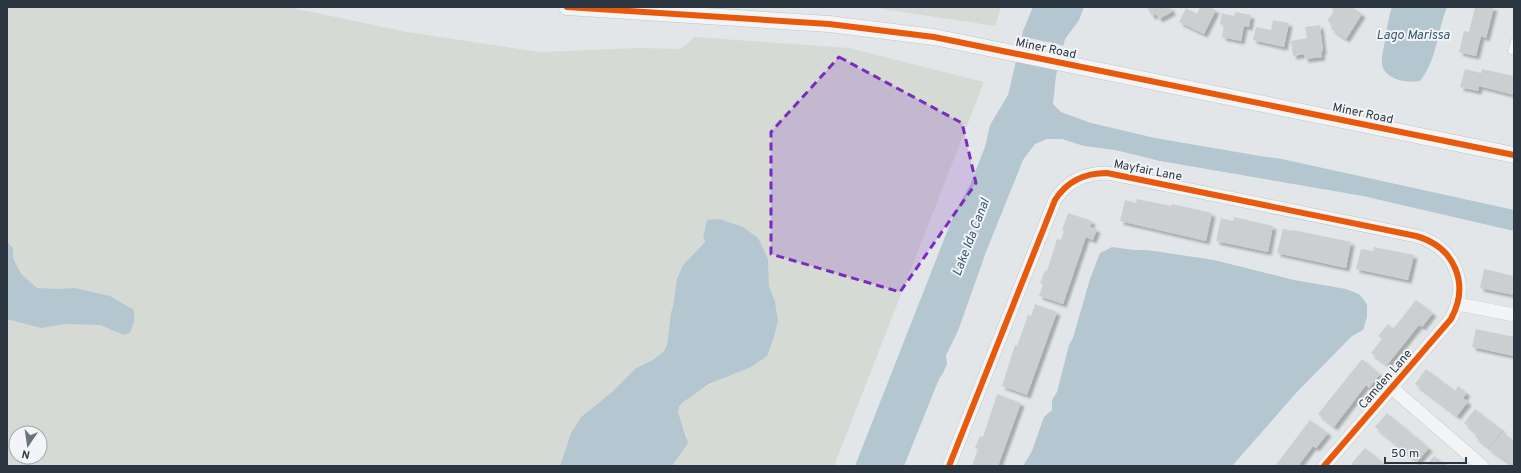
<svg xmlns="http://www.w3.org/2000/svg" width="1521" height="473" font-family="Overpass,sans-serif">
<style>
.green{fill:#d5dbd4;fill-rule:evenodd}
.water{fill:#b4c6d0}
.pier{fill:#e3e6e8}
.building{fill:#ccced0;filter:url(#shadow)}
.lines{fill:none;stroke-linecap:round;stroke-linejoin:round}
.service-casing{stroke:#c1c4c6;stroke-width:7}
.minor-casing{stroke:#c1c4c6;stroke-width:14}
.tertiary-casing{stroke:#c1c4c6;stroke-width:17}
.service{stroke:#f2f4f5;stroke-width:6}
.minor{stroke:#f2f4f5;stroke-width:13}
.tertiary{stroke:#f2f4f5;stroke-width:16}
.cycleway-casing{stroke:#f2f4f7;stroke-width:8}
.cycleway{stroke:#e8590c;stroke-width:6}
.marked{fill:#7b2cbf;fill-opacity:0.2;stroke:#7b2cbf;stroke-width:3;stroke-dasharray:8 5;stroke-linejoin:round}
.labels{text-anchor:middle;stroke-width:4;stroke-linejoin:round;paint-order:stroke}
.street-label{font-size:12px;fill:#2b3640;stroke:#f2f4f7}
.water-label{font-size:13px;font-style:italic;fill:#395a71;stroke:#f2f4f7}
</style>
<defs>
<filter id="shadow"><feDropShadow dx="3.5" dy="3.5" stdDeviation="1" flood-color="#0004"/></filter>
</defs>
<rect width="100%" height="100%" fill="#e3e6e8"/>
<g class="green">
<path d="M 7,7 L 288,7 L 407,32 L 540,52 L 639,48 L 680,49 L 695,37 L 849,48 L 984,82 L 834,466 L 672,466 L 685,448 L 687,437 L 678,412 L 679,407 L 689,397 L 720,379 L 739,372 L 774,337 L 778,321 L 775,301 L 769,286 L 768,259 L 705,240 L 705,242 L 683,265 L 673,307 L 671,312 L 667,345 L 664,351 L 653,360 L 636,368 L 612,392 L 581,417 L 571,433 L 560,466 L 7,466 ZM 16,433 L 40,433 L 40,457 L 16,457 Z"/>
<polygon points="869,7 1001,7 995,26"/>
</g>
<g class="water">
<polygon points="1033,7 1084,7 1079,20 1065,39 1056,76 1053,104 1061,112 1091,123 1155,138 1260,156 1282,159 1514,210 1514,231 1363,196 1160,161 1115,150 1084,146 1062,139 1047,139 1035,144 1023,160 986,252 958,331 946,355 947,364 943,373 939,379 904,466 855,466 954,214 970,185 985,147 990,125 1008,95 1023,31"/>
<path d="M 1392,7 L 1447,7 C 1437,32 1437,60 1420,81 C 1409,83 1389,81 1383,68 C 1380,60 1384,49 1385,40 C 1387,29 1388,18 1392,7 Z"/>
<polygon points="719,219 743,227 758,238 768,259 769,286 775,301 778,321 774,337 767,356 751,367 709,384 682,403 679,407 678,412 688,443 685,448 672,466 560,466 571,433 581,417 612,392 636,368 653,360 664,351 667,345 671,312 673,307 677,279 683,265 705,242 705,240 703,238 707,220"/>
<polygon points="7,242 13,248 13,258 21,274 37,288 60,289 75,288 110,296 134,310 134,322 130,333 124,335 100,325 65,324 41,328 7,319"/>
<polygon points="1112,247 1134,250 1147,250 1214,260 1294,280 1346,289 1359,294 1367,304 1367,317 1363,330 1352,336 1296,393 1232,466 1067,466 1062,465 1023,466 1032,451 1044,417 1052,410 1052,400 1057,392 1069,345 1073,338 1090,279 1100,253"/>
</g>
<polygon class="pier" points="1020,36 1066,46 1060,71 1015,61"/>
<g class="building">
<polygon points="1147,7 1170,7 1172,12 1159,19 1156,14 1152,16"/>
<polygon points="1200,7 1209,7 1216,10 1204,34 1179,22 1186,8 1197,14"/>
<polygon points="1334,7 1352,7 1362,14 1346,39 1331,29 1333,25 1327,21 1334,11 1332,10"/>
<polygon points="1475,7 1494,7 1486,38 1481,36 1476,56 1459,52 1464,31 1469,32"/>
<polygon points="1235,12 1251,15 1249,27 1244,26 1241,41 1222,37 1224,26 1220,24 1222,13 1234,16"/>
<polygon points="1273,20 1289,23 1284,47 1253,40 1256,27 1271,30"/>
<polygon points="1320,25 1323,51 1321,52 1322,57 1305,59 1304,54 1293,56 1291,41 1307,38 1305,27"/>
<polygon points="1465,69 1481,73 1482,69 1514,76 1514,95 1479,86 1478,91 1460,87"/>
<polygon points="1137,199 1171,206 1172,204 1212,213 1206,241 1120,221 1125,200 1136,203"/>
<polygon points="1068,213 1092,221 1090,227 1097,229 1093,240 1086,237 1063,304 1039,296 1043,284 1040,283 1045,270 1047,271 1057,239 1061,240 1064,231 1062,230"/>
<polygon points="1234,217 1273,226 1268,252 1216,241 1221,218 1233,221"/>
<polygon points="1283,229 1293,231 1293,230 1351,242 1346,268 1277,253"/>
<polygon points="1374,247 1414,255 1408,280 1356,269 1361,249 1373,251"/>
<polygon points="1484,269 1514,276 1514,295 1480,288"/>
<polygon points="1416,300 1433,313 1422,327 1419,325 1387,365 1371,353 1382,339 1378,336 1388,324 1393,329"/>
<polygon points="1035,304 1057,312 1027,395 1002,386 1015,345 1017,346 1028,315 1031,316"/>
<polygon points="1476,329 1514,337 1514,356 1472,347"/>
<polygon points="1362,359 1380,374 1369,388 1366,385 1334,427 1318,414"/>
<polygon points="1426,369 1455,391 1458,386 1467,393 1463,398 1468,402 1457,416 1415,384"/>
<polygon points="997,394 1021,403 998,466 972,466 978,449 975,448 980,436 983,437"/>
<polygon points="1475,409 1502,430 1489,448 1475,437 1477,434 1464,423"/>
<polygon points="1387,413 1429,448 1417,462 1375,427"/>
<polygon points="1310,420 1328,433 1316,448 1313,446 1298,466 1275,466"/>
<polygon points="1502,432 1514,441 1514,466 1489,449"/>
<polygon points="1365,448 1387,466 1353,466 1351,464"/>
<polygon points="1434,456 1448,466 1426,466"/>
</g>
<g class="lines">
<defs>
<polyline id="service" points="1514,41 1511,51 1514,51"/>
<g id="minor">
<polyline points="1458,304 1514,315"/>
<polyline points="1392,388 1482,466"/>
<path d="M 949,466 L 1055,200 C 1067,181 1084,173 1107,173 L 1416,236 C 1455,247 1470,284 1451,319 L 1324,466"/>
</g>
<polyline id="tertiary" points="567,7 829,24 934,37 1514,155"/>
</defs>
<use href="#service" class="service-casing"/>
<use href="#minor" class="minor-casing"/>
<use href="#tertiary" class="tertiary-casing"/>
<use href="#service" class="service"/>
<use href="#minor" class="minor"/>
<use href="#tertiary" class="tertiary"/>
<defs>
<g id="cycleway">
<polyline points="567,7 829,24 934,37 1514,155"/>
<path d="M 949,466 L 1055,200 C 1067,181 1084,173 1107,173 L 1416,236 C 1455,247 1470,284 1451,319 L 1324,466"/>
</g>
</defs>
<use href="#cycleway" class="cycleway-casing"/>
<use href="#cycleway" class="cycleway"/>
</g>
<path class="marked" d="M 839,57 L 962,123 L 976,183 L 900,292 L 771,254 L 771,132 Z"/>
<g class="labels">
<g class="street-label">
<text transform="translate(1046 48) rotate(12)" y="4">Miner Road</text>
<text transform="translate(1363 113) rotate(12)" y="4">Miner Road</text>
<text transform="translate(1148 170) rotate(11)" y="4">Mayfair Lane</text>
<text transform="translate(1385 379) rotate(-49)" y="4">Camden Lane</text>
</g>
<g class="water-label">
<text x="1413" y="39">Lago Marissa</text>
<text transform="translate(970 237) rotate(-69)" y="5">Lake Ida Canal</text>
</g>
</g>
<rect width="1521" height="473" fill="none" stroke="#2b3640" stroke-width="16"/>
<g transform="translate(28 445) rotate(193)"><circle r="19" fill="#f2f4f7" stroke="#a2a8ae"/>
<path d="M0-3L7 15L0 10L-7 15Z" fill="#6b747b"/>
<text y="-6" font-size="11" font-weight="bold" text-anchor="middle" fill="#2b3640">N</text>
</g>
<path d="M1385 457v6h81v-6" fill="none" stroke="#2b3640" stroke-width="2"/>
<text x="1391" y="457" font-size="12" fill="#2b3640" stroke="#f2f4f7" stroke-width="3" paint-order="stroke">50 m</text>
</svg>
